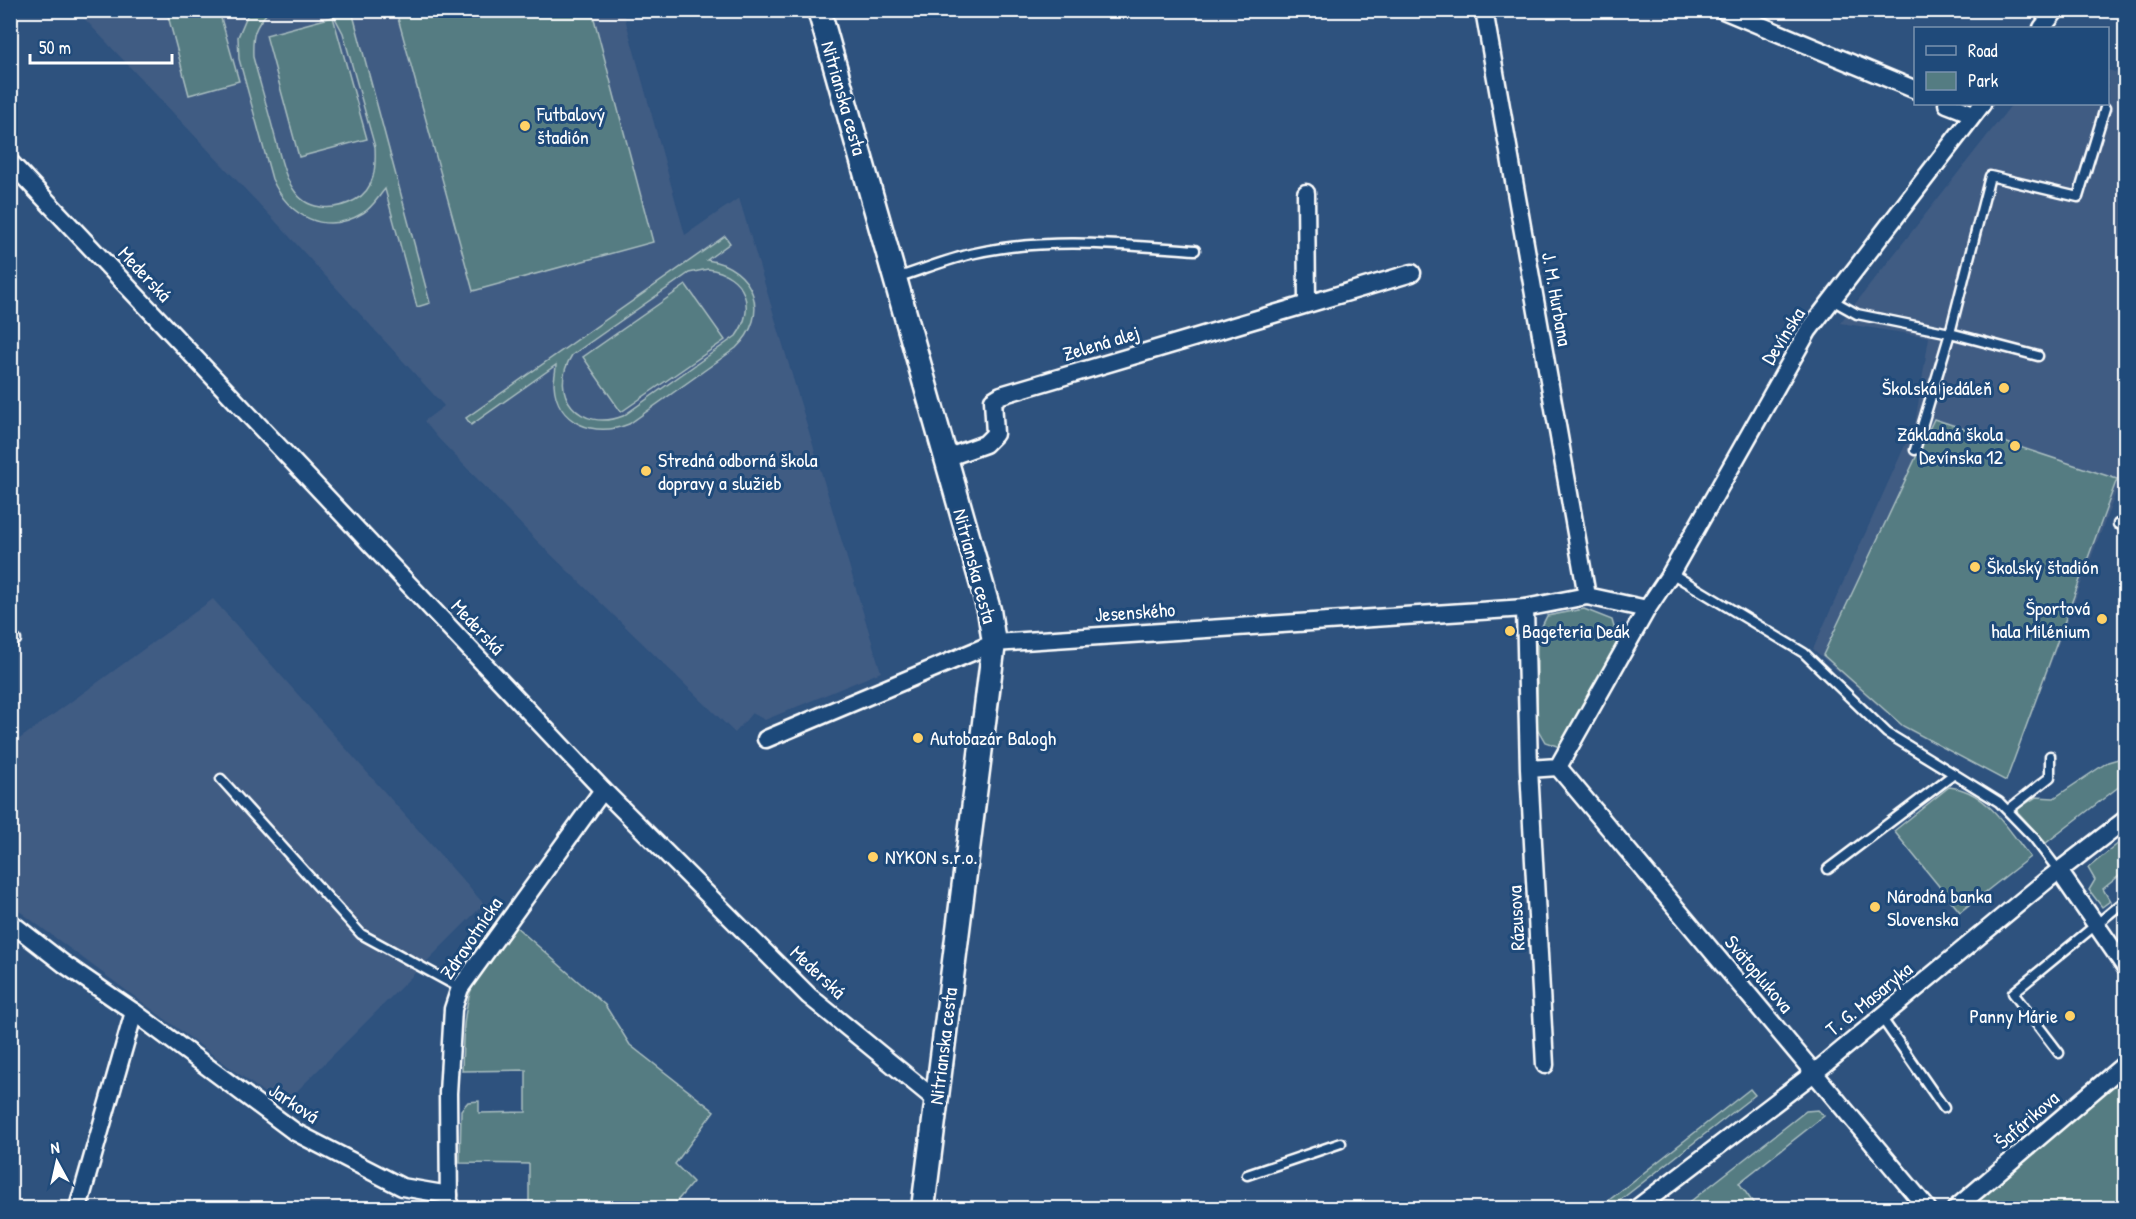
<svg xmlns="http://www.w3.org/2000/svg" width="2136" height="1219" font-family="'Patrick Hand',sans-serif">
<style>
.built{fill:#3f5b83}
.green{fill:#547c82;stroke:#aabec0;stroke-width:1.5;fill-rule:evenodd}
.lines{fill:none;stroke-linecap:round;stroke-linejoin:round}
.service-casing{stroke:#fff;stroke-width:13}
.minor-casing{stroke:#fff;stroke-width:21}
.secondary-casing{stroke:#fff;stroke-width:27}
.service{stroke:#1f4a7a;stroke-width:8}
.minor{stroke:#1f4a7a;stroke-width:16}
.secondary{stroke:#1f4a7a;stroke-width:22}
.poi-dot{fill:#ffd166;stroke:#1f4a7a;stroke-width:2}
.labels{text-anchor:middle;stroke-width:6;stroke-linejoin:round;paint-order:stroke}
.street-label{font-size:20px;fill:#fff;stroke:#1f4a7a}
.poi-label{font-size:20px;fill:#fff;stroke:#1f4a7a;text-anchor:start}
</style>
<rect width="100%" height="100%" fill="#2e527e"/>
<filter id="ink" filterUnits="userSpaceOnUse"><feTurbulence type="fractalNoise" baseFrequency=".0167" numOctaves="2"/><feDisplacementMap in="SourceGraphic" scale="12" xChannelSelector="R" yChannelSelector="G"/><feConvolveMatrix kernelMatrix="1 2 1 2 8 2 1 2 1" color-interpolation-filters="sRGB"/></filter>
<g filter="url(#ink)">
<g class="built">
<polygon points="77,11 623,11 685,235 739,198 881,672 765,720 752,713 735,733 536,540 438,438 424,421 444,406 277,223"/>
<polygon points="2108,70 2125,75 2125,469 2006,781 1903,728 1813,649 1915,423 1929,337 1840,323 2012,104 2108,104"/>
<polygon points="213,599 484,904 282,1106 11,905 11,745"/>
</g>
<g class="green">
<polygon points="173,11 219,11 239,81 189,95 167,12"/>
<path d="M 249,11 L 269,11 C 254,27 252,35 253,57 C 260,83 268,110 275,137 C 280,155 284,178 296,193 C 310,212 337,210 355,200 C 375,190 376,167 375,147 L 343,33 L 334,16 L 328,11 L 352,11 L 430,303 L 417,307 L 385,189 C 378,197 373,207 363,213 C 325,236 289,217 272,179 L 239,59 L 238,37 Z"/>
<polygon points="396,11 592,11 653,242 473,291"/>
<polygon points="333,17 367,139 299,157 266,35"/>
<path d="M 725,236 L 730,243 L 707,260 C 755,267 771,315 736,348 L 629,424 C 595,438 556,424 554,384 C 554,377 556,371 556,365 L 471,425 L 466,418 ZM 708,269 C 745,274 757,307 736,336 L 623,416 C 580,433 547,394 572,355 L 689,273 Z"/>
<polygon points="686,285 725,340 621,412 583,357"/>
<polygon points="1934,419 2117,479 2006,781 1903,726 1823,655"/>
<polygon points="1584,609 1612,620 1618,641 1560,747 1545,742 1537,728 1537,636 1547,616"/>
<polygon points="2125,757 2125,782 2046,843 2016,810 2036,797 2054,798 2108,762"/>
<path d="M 1949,787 C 1987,790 2009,831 2030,857 L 1960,912 L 1894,831 Z"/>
<polygon points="2125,838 2125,871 2103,889 2110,901 2102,907 2089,890 2095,880 2088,868"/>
<path d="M 514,925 L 605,1005 L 630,1045 L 714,1111 L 675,1164 L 693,1182 L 671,1208 L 529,1208 L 529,1164 L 460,1163 L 461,1110 L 468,1102 L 479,1101 L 479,1113 L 526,1112 L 526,1070 L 462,1071 C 463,1039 462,1003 478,974 C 488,957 502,941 514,925 Z"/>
<polygon points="2125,1069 2125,1208 1956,1208"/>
<polygon points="1750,1089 1755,1095 1610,1208 1599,1208"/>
<polygon points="1818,1110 1824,1116 1739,1183 1754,1204 1748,1208 1682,1208 1806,1111"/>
</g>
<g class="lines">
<defs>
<g id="service">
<path d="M 896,278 C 922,270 948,259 975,253 C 1048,237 1122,245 1195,250"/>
<polyline points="1832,300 1857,314 1950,333 1990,176 2078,197 2105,108"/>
<polyline points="1915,450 1950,333 2038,356"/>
<polyline points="2118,524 2126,527"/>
<polyline points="1671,573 1804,653 1887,733 1954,774"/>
<polyline points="10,645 16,640"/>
<polyline points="221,779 361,934 460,988"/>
<polyline points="2008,810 2050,777 2050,756"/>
<polyline points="1828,869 1954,774 1999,802 2034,838 2059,871"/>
<polyline points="1881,1017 1944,1108"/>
<polyline points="2059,1053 2013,993 2126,900"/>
<polyline points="1247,1175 1341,1143"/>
</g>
<g id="minor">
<polyline points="1484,10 1587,596"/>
<polyline points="1723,10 1916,90"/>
<polyline points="2042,28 2056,10"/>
<polyline points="1947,104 1973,114"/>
<polyline points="10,162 603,790 809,996 936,1100"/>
<polyline points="1306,193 1307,303"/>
<polyline points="946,458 985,444 995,434 993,400 1001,395 1412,273"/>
<polyline points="1647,609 1671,573 1808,331 1982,104"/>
<polyline points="766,739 994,643 1525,608"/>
<polyline points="1558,767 1927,1208"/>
<polyline points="1529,769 1558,767 1647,609 1587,596 1525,608 1529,769 1545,1065"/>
<polyline points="2059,871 2126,968"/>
<polyline points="10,922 64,964 134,1012 295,1132 402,1187 449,1195"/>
<polyline points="78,1208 134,1012"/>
<polyline points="449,1208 448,1093 453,1009 460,988 603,790"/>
<polyline points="1637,1208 1814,1073 2047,880 2126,819"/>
<polyline points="1956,1208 2126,1063"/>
</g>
<polyline id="secondary" points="819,10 989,610 994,643 923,1208"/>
</defs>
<use href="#service" class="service-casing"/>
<use href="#minor" class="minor-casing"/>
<use href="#secondary" class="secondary-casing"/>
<use href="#service" class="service"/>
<use href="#minor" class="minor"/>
<use href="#secondary" class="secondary"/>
</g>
</g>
<g class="poi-dot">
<circle cx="525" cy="126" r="6"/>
<circle cx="2004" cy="388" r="6"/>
<circle cx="2015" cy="446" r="6"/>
<circle cx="646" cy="471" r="6"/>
<circle cx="1975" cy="567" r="6"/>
<circle cx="2102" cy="619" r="6"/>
<circle cx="1510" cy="631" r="6"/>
<circle cx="918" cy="738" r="6"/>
<circle cx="873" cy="857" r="6"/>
<circle cx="1875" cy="907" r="6"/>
<circle cx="2070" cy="1016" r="6"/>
</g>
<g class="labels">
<g class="street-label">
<text transform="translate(844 98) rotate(74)" y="7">Nitrianska cesta</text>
<text transform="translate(145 274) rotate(47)" y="7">Mederská</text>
<text transform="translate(1557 299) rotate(80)" y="7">J. M. Hurbana</text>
<text transform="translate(1783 336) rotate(-58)" y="7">Devínska</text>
<text transform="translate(1101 343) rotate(-17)" y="7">Zelená alej</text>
<text transform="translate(975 566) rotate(75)" y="7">Nitrianska cesta</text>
<text transform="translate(1135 612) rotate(-4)" y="7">Jesenského</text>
<text transform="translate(478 627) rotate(47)" y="7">Mederská</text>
<text transform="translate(1516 918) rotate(-93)" y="7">Rázusova</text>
<text transform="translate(471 938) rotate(-56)" y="7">Zdravotnícka</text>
<text transform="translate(818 972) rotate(43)" y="7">Mederská</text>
<text transform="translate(1759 974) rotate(50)" y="7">Svätoplukova</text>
<text transform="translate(1869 999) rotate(-39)" y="7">T. G. Masaryka</text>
<text transform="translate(943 1046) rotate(-83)" y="7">Nitrianska cesta</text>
<text transform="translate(294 1103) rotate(34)" y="7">Jarková</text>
<text transform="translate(2027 1120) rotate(-41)" y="7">Šafárikova</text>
</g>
<g class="poi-label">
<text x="537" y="121">Futbalový<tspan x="537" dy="23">štadión</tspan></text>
<text x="1992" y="395" text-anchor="end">Školská jedáleň</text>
<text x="2003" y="441" text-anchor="end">Základná škola<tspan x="2003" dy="23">Devínska 12</tspan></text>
<text x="658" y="467">Stredná odborná škola<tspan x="658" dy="23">dopravy a služieb</tspan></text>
<text x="1987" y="574">Školský štadión</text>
<text x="2090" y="615" text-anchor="end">Športová<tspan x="2090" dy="23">hala Milénium</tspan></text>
<text x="1522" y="638">Bageteria Deák</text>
<text x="930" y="745">Autobazár Balogh</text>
<text x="885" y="864">NYKON s.r.o.</text>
<text x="1887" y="903">Národná banka<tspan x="1887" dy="23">Slovenska</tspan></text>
<text x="2058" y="1023" text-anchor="end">Panny Márie</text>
</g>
</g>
<rect width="2136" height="1219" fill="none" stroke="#1f4a7a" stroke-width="36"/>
<rect x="18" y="18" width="2100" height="1183" fill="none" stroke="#fff" stroke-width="2" filter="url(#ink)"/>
<rect x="1914" y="27" width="195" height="78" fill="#1f4a7a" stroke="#7992af" stroke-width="1.5"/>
<rect x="1926" y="46" width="30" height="9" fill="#1f4a7a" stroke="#7992af" stroke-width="1.5"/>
<text x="1968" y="57" font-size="18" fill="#ffffff">Road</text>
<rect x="1926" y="72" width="30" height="18" fill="#547c82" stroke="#7992af" stroke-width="1.5"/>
<text x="1968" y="87" font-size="18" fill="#ffffff">Park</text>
<g transform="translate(57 1162) rotate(352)" stroke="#1f4a7a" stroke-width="4.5" paint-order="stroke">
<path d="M0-4.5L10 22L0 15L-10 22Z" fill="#ffffff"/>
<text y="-9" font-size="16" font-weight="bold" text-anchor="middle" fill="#ffffff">N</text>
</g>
<path d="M30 54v9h142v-9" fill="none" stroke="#ffffff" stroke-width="3"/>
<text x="39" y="54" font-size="18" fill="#ffffff" stroke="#1f4a7a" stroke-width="4.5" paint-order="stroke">50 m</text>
</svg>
